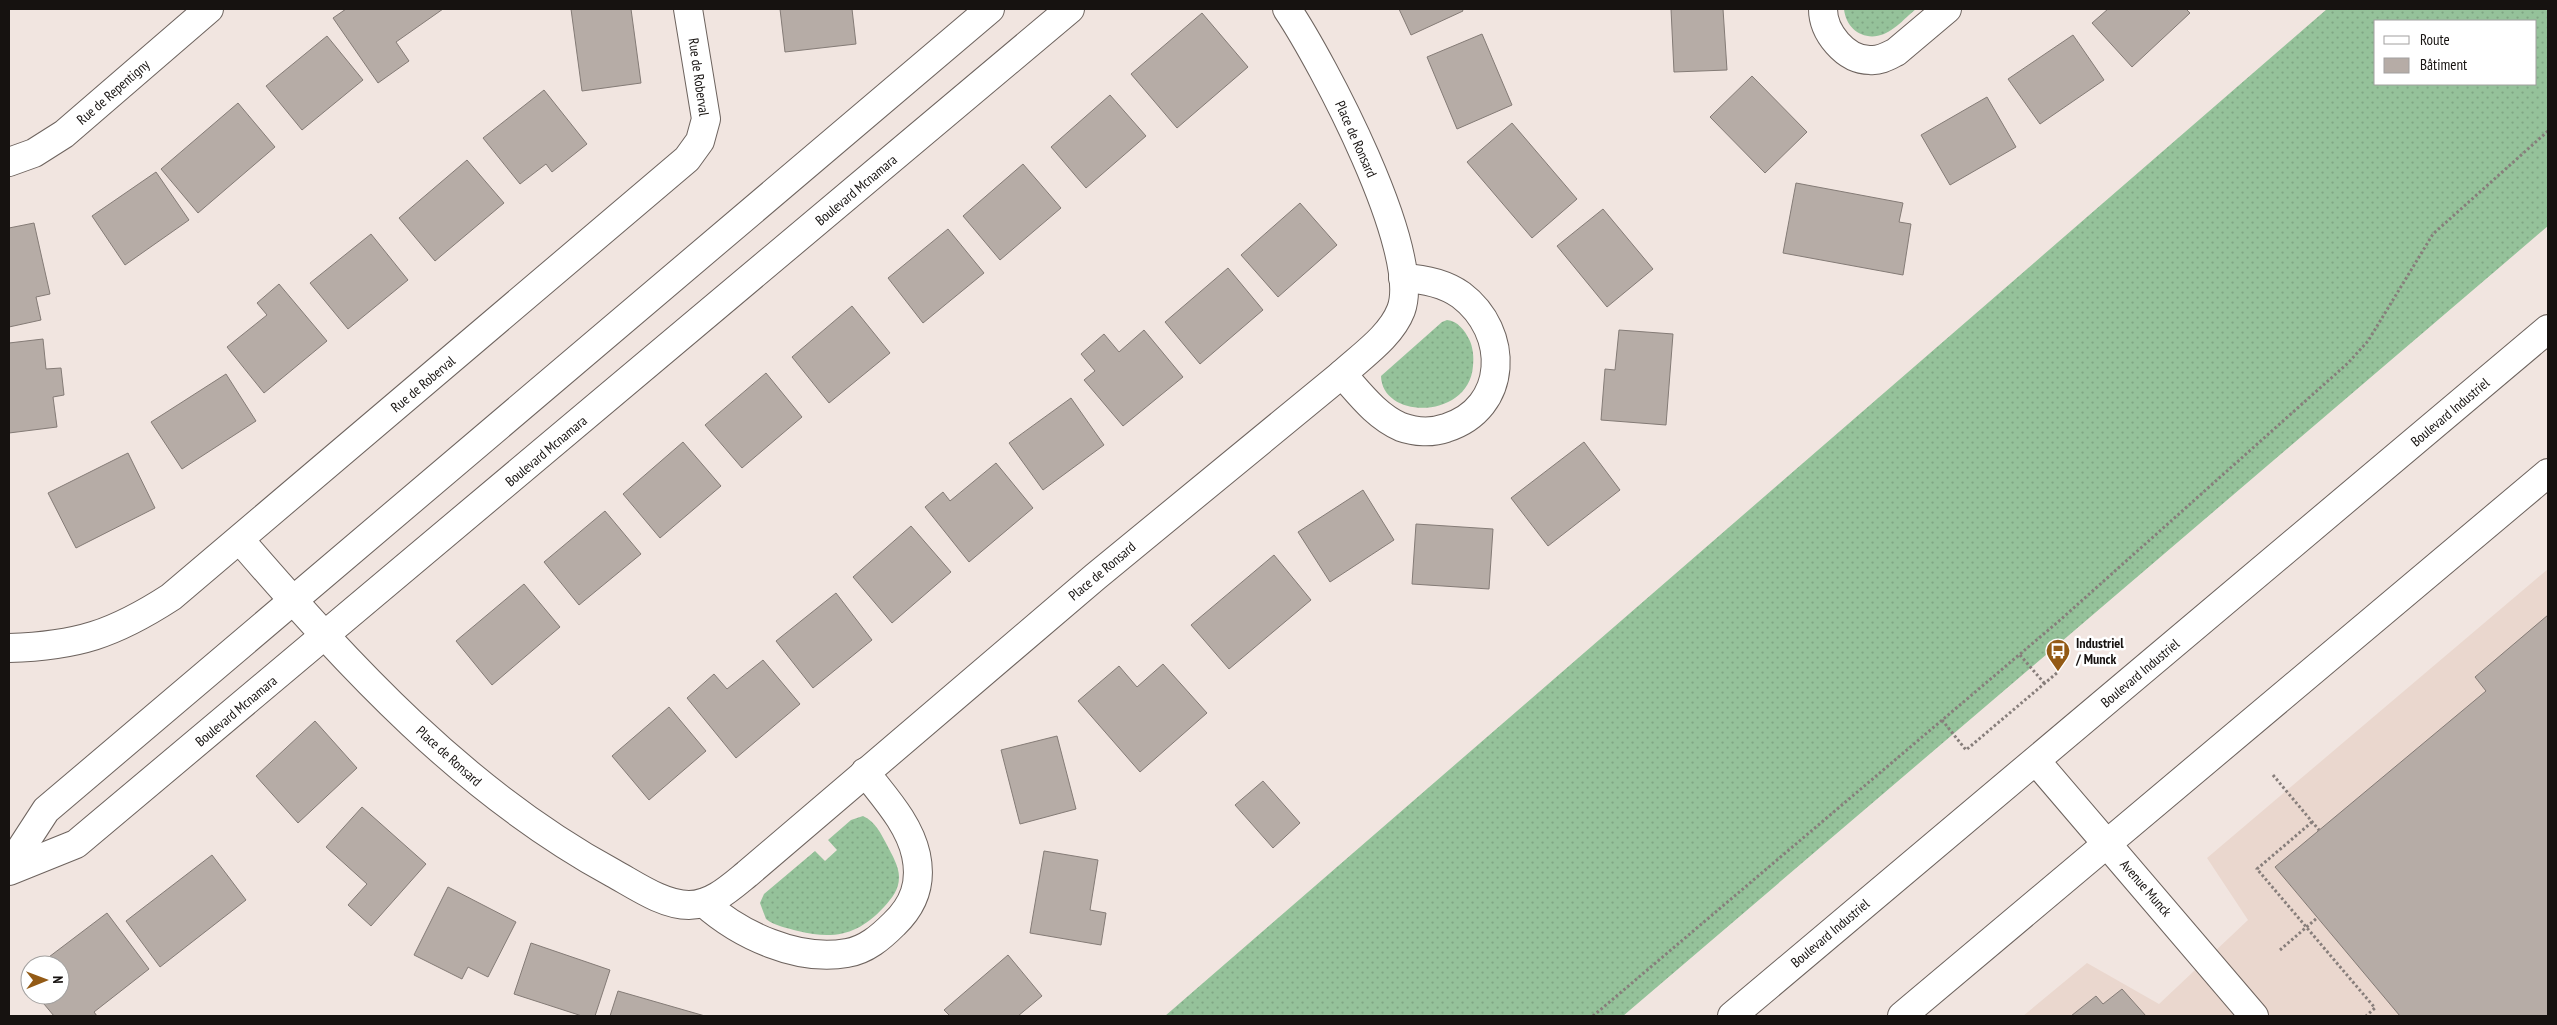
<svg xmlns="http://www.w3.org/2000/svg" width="2557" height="1025" font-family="'PT Sans Narrow',sans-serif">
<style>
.built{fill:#ead7ce}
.grass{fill:url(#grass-dots);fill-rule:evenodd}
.building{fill:#b6aca6;stroke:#847b76}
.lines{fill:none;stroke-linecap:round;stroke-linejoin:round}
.minor-casing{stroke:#6d635e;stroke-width:30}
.path{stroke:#877e7b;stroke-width:3;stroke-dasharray:2.5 2.5;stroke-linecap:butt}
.minor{stroke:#fff;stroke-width:28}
.labels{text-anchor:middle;stroke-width:5;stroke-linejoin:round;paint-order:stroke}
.street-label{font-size:14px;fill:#161210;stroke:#fff}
.poi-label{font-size:14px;font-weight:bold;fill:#161210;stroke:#fff;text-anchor:start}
</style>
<defs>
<pattern id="grass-dots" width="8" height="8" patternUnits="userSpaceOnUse" patternTransform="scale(1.25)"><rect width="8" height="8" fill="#95c29a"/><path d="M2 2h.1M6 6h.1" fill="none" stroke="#80a684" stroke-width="1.8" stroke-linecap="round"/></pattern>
</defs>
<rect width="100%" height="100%" fill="#f1e5e0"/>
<polygon class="built" points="2548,569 2548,1016 2023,1016 2087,963 2159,1004 2248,920 2207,858"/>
<g class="grass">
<path d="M 1844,9 L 1916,9 C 1906,17 1896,29 1884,34 C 1864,42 1846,29 1844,9 Z"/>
<path d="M 2327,9 L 2548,9 L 2548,226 L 1623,1016 L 1165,1016 ZM 2376,21 L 2536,21 L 2536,84 L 2376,84 Z"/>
<path d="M 1447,320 C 1458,321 1465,331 1469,339 C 1473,347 1474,357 1473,366 C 1469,420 1382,420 1381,376 L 1442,322 Z"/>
<path d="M 863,816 C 876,822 881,834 887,845 C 892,855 899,866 899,877 C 899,890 892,898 884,907 C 858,935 834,940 798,931 C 787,928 775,926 766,919 L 760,903 L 764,894 L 815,851 L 825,861 L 837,850 L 828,840 L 851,820 Z"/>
</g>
<g class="building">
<polygon points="346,9 443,9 396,42 409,61 378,83 333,18"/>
<polygon points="571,9 631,9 641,83 582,91"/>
<polygon points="780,9 852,9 856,44 785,52"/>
<polygon points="1399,9 1462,9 1463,11 1411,35"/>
<polygon points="1671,9 1723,9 1727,70 1674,72"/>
<polygon points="2108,9 2186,9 2190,13 2132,67 2092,23"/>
<polygon points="1202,13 1248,67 1177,128 1131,74"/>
<polygon points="1482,34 1512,105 1457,129 1427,57"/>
<polygon points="2073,35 2104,80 2040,124 2008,79"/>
<polygon points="327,36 363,80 302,130 266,86"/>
<polygon points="1752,76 1807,132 1765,173 1710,117"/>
<polygon points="544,90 587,144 552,172 546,164 520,184 483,138"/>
<polygon points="1110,95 1146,136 1086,188 1051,147"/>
<polygon points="1987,97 2016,147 1950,185 1921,135"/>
<polygon points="238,103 275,147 198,213 161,169"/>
<polygon points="1512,123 1577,199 1532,238 1467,162"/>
<polygon points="467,160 504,203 435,261 399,218"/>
<polygon points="1023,164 1061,208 1000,260 963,216"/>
<polygon points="156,172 189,220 125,265 92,216"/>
<polygon points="1796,183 1903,203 1899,222 1911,224 1903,275 1783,253"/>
<polygon points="1300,203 1337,245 1278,297 1241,255"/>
<polygon points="1603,209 1653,269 1607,307 1557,246"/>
<polygon points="34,223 50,294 36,297 41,320 9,327 9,228"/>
<polygon points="948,229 984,273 923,323 888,278"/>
<polygon points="371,234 408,280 348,329 310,283"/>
<polygon points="1228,268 1263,310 1200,364 1165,322"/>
<polygon points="279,284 327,341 264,393 227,347 267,315 257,303"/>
<polygon points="852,306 890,353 829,403 792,357"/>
<polygon points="1144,330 1183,377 1123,426 1084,380 1095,371 1081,354 1104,334 1119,352"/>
<polygon points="1619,330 1673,334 1666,425 1601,420 1605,369 1615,370"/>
<polygon points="43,339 46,369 61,368 64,395 53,397 57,427 9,433 9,343"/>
<polygon points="766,373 802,417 742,468 705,425"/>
<polygon points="226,374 256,421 182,469 151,422"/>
<polygon points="1071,398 1104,445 1043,490 1009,443"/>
<polygon points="683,442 721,486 660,538 623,494"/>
<polygon points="1584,442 1620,490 1548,546 1511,498"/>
<polygon points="128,453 155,508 76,548 48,493"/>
<polygon points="996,463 1033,508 969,562 925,507 943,492 950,501"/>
<polygon points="1363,490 1394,540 1330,582 1298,532"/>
<polygon points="605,511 641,554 579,605 544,562"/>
<polygon points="1416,524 1493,529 1489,589 1412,584"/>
<polygon points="911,526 951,572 892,623 853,577"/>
<polygon points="1274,555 1311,600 1229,669 1191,625"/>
<polygon points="524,584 560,627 492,685 456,641"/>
<polygon points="836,593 872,640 813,688 776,641"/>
<polygon points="2548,615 2548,1016 2400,1016 2275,867 2486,691 2475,677"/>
<polygon points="763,660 800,704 736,758 687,698 714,674 727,689"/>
<polygon points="1163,664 1207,713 1140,772 1078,701 1119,666 1137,687"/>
<polygon points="669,707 706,751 649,800 612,756"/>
<polygon points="315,721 357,768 298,823 256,776"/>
<polygon points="1057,736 1076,809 1020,824 1001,750"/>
<polygon points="1263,781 1300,823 1273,848 1235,805"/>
<polygon points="362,807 426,864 371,926 348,905 367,884 326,847"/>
<polygon points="1044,851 1098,860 1090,910 1106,913 1101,945 1030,933"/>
<polygon points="212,855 246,900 160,967 126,921"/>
<polygon points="448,887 516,922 488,977 468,967 462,979 414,955"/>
<polygon points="107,913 149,969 94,1012 97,1016 54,1016 44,1004 55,995 60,995 60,965 43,965 41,963"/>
<polygon points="531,943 610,970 595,1016 582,1016 514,994"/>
<polygon points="1008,955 1042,996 1018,1016 950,1016 944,1010"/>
<polygon points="2122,989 2146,1016 2071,1016 2096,996 2103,1004"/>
<polygon points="618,991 705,1016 610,1016"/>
</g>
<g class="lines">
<defs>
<g id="minor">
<path d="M 1823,9 C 1823,32 1845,60 1870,60 C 1880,61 1888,56 1896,52 L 1947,9"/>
<polyline points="9,162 34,153 64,134 209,9"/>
<path d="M 1342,374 C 1360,394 1376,416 1401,427 C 1415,432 1432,433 1446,428 C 1509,408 1510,332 1461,295 C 1444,283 1424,279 1403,278"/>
<path d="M 240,540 C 351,668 463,791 613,873 C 635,885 663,905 689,905 C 712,905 731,887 747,874 L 1095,577 L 1342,374 C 1363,355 1391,336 1401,310 C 1423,251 1322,61 1287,9"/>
<path d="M 9,648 C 77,646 114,634 171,597 L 687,159 L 700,141 L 706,119 L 688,9"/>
<polyline points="2036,761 2254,1016"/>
<polyline points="9,867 46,810 990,9"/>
<polyline points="9,871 76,844 1070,9"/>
<path d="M 704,903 C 740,935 798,962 847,953 C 866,950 881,937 894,924 C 914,905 922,883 916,855 C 909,823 884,797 865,772"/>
<polyline points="1732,1016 2548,329"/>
<polyline points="1902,1016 2548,473"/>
</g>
</defs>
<use href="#minor" class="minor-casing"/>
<g class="path">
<polyline points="2020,655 2045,684"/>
<polyline points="1942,720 1966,750 2058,672"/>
<polyline points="2273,775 2319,830"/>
<polyline points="2312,822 2257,869 2375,1008 2366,1016"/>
<polyline points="2280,950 2317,918"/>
<polyline points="1593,1016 2059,621 2348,363 2368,341 2433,234 2548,131"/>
</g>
<use href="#minor" class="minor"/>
</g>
<defs>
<symbol id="bus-pin" viewBox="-11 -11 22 30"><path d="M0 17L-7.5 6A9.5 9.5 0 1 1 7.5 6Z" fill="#935a15" stroke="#fff"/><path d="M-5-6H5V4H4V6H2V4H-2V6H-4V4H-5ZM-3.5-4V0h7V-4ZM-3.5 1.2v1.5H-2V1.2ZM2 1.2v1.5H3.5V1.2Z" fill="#fff"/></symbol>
</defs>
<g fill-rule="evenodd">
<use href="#bus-pin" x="2044" y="637" width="28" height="38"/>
</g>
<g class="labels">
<g class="street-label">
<text transform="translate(699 77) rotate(82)" y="5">Rue de Roberval</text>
<text transform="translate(113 92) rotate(-41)" y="5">Rue de Repentigny</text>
<text transform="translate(1356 139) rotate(66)" y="5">Place de Ronsard</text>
<text transform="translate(856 190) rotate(-40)" y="5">Boulevard Mcnamara</text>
<text transform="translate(423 384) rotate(-40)" y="5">Rue de Roberval</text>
<text transform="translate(2450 412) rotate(-40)" y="5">Boulevard Industriel</text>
<text transform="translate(546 451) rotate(-40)" y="5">Boulevard Mcnamara</text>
<text transform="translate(1102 571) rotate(-40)" y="5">Place de Ronsard</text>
<text transform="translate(2140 673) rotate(-40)" y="5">Boulevard Industriel</text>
<text transform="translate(236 711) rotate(-40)" y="5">Boulevard Mcnamara</text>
<text transform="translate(449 756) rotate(42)" y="5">Place de Ronsard</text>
<text transform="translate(2146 888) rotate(49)" y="5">Avenue Munck</text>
<text transform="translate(1830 933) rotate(-40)" y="5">Boulevard Industriel</text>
</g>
<g class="poi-label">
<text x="2076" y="648">Industriel<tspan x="2076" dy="16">/ Munck</tspan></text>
</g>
</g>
<rect width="2557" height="1025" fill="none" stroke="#161210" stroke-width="20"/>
<rect x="2374" y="20" width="162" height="65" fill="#ffffff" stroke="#a2a09f"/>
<rect x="2384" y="36" width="25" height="8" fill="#ffffff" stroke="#a2a09f"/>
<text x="2420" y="45" font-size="15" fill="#161210">Route</text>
<rect x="2384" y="58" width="25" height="15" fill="#b6aca6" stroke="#a2a09f"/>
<text x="2420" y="70" font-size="15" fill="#161210">Bâtiment</text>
<g transform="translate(45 980) rotate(89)"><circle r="24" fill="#ffffff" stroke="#a2a09f"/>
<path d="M0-4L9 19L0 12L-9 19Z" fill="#935a15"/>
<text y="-8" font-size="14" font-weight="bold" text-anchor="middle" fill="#161210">N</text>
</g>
</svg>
